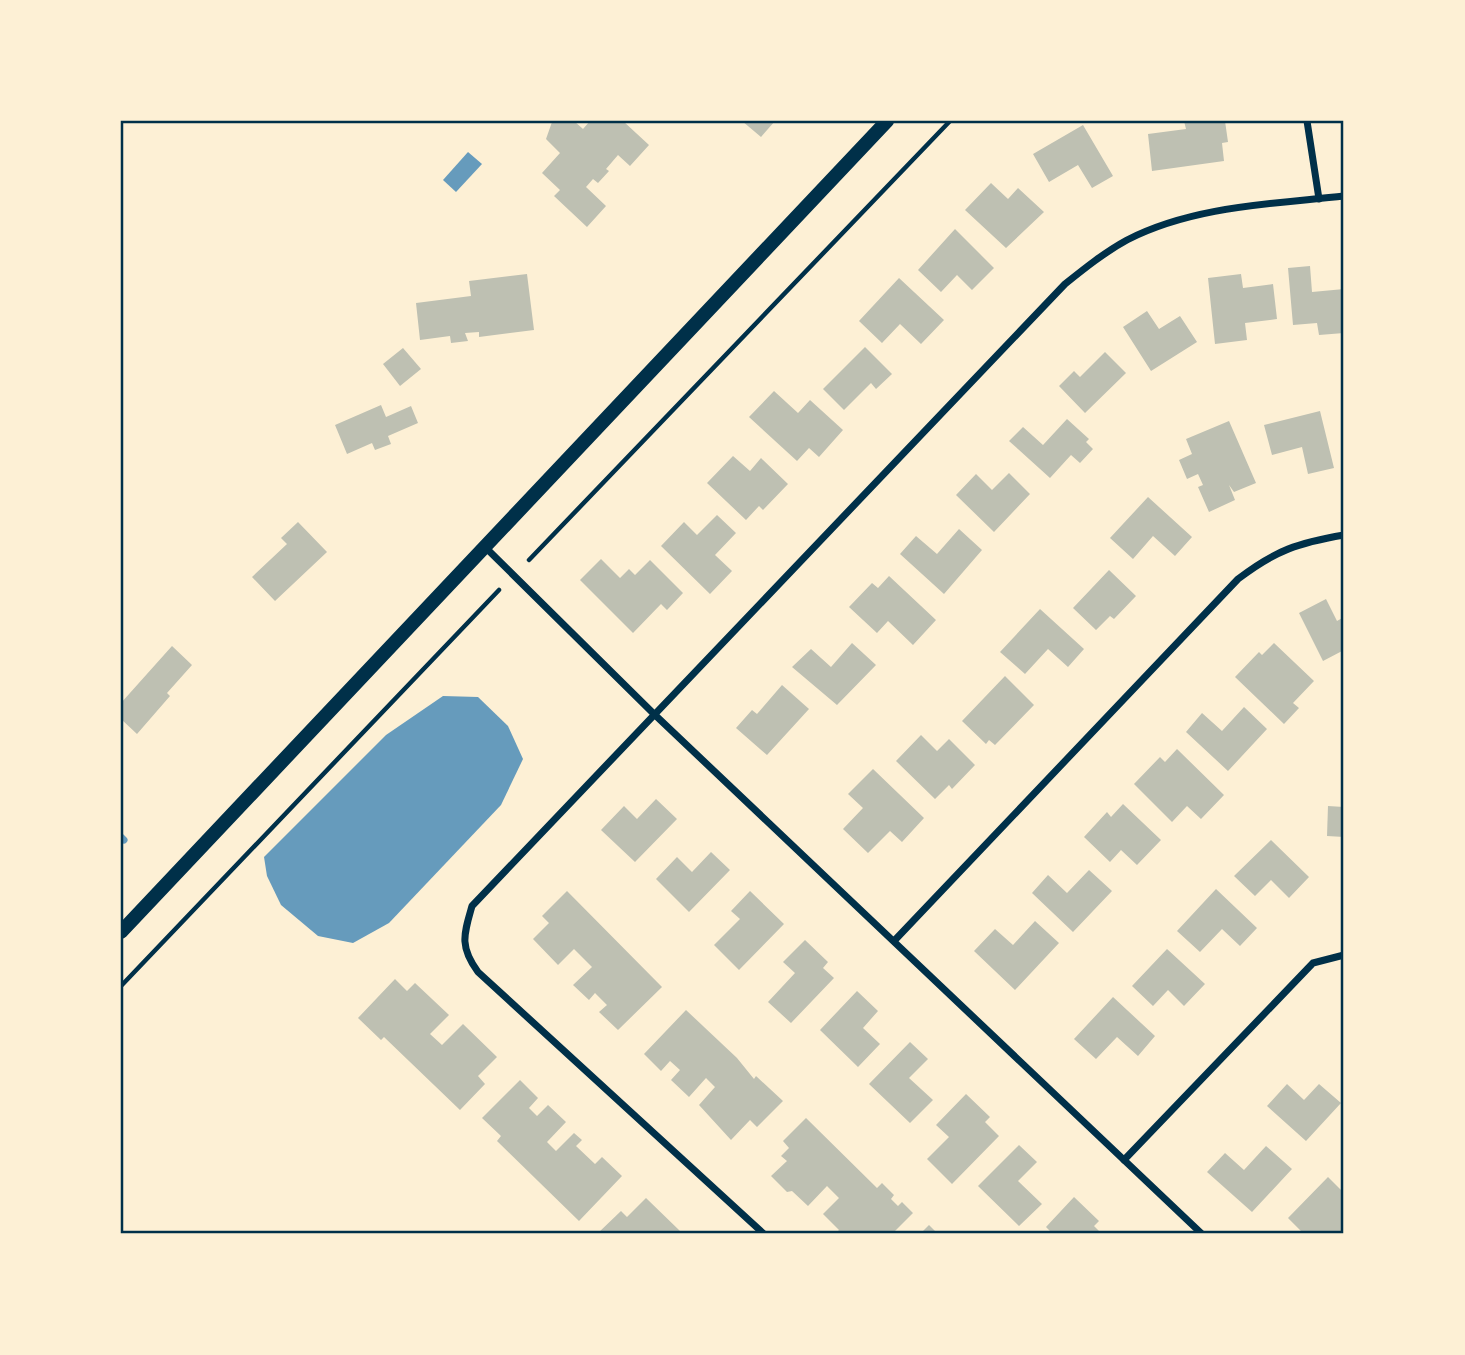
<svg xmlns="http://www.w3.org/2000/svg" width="1465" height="1355" font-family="Manrope,sans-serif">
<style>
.water{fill:#669bbc}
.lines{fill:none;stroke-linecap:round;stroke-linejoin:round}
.stream{stroke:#669bbc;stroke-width:7}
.building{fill:#bec0b2}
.path{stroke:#003049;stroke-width:4.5}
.minor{stroke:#003049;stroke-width:7}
.secondary{stroke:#003049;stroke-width:14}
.neatline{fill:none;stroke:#003049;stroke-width:2.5}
</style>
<rect width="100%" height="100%" fill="#fdf0d5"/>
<g class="water">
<polygon points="468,152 482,164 456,192 443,180"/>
<polygon points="443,696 478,697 508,726 523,759 501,805 389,923 353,943 318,936 281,905 267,876 264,857 386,735"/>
</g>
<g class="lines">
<polyline class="stream" points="121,837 124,840"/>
</g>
<g class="building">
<polygon points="555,121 574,121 583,129 590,121 623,121 649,145 630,166 618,155 606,169 609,171 598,183 593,179 586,187 606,206 587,227 554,196 560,190 542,173 560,153 546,139 552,122"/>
<polygon points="742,121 775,121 761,137"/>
<polygon points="1184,121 1225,121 1228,142 1222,143 1224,161 1152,171 1148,134 1186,129"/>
<polygon points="1083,125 1113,176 1092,188 1078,165 1049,182 1033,154"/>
<polygon points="991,183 1008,199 1018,188 1044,212 1006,248 965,210"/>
<polygon points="955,229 994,268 972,290 957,275 941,292 918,270"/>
<polygon points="1310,266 1312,292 1344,289 1344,333 1319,335 1317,323 1293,325 1288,268"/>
<polygon points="527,274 534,330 479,337 479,332 465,333 468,341 451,343 450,336 420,340 416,303 471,296 469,281"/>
<polygon points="1241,274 1243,288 1273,284 1277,319 1245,323 1247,340 1215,344 1208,278"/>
<polygon points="899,278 944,320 921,344 900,324 882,343 859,321"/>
<polygon points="1147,311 1159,329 1180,316 1197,342 1151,371 1123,327"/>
<polygon points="865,347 892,374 876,389 871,383 844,410 823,389"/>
<polygon points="403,348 421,369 400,386 383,364"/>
<polygon points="1105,352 1126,373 1085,413 1059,386 1074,371 1080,377"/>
<polygon points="774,391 798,413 810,400 843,430 819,457 809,448 797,461 749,417"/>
<polygon points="381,405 386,417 411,406 418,423 388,436 391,444 375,450 372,443 347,454 335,425"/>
<polygon points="1320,411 1334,468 1308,474 1302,447 1272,455 1264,425"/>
<polygon points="1067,419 1089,439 1086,442 1093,449 1080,463 1071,455 1050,478 1009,441 1023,427 1043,445"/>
<polygon points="1229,421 1256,483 1234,492 1229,485 1235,500 1209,512 1198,487 1203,485 1198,474 1187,479 1179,460 1192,454 1186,439"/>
<polygon points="733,456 750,471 761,458 788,484 763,510 759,506 746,520 707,483"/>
<polygon points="1009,473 1030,494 994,532 956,495 976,474 992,490"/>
<polygon points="1148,497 1192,537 1175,556 1153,536 1133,559 1110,538"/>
<polygon points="717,515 736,533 715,555 732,571 710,594 661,546 684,522 697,535"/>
<polygon points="298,522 327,552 275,601 252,577 287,544 281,538"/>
<polygon points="959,529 982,550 944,594 900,554 916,536 937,554"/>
<polygon points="601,559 620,578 629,569 635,575 650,560 683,593 667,610 661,604 633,633 580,580"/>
<polygon points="1109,570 1136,596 1114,619 1110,616 1096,630 1073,608"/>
<polygon points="889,576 936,620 913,645 888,621 877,633 849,607 872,583 878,588"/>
<polygon points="1326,599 1337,621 1344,617 1344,650 1323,661 1299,613"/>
<polygon points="1040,609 1084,649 1068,667 1048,649 1025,674 1000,652"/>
<polygon points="852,643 876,665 837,705 792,667 811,649 831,667"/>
<polygon points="1274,643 1314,681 1293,703 1299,708 1284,724 1235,677 1259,652 1262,655"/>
<polygon points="172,646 192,665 167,693 170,696 137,734 121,719 121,703"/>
<polygon points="1005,676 1034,705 995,745 989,740 986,744 962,721"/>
<polygon points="782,685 809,709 767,755 736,728 752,710 757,714"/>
<polygon points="1244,707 1267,729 1228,771 1186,732 1202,713 1222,731"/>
<polygon points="921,735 937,751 949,739 975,765 952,789 949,785 935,799 896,761"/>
<polygon points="1177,749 1224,795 1201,819 1187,806 1172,822 1134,784 1160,757 1165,762"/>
<polygon points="873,769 924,818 902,842 890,831 868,853 843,829 863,808 848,794"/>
<polygon points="656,799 677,819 635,862 601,830 624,806 637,819"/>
<polygon points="1123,804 1161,840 1137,865 1121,850 1110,862 1084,837 1107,812 1111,817"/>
<polygon points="1328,806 1344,807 1344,837 1327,836"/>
<polygon points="1271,840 1309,877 1289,898 1271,880 1255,896 1234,876"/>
<polygon points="711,852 730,870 689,912 656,879 677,857 692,872"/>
<polygon points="1089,870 1112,891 1073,932 1032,893 1048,875 1067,893"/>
<polygon points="1216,889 1257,928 1240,946 1222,929 1200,952 1177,931"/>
<polygon points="567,891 662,987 618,1030 599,1012 607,1005 595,993 589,1000 573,985 592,967 574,949 558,965 533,939 549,923 542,916"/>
<polygon points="750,891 784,924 739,970 714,945 740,919 731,911"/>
<polygon points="1035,921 1059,943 1015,990 974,951 995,929 1013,945"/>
<polygon points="805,940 828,962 823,968 834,978 791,1023 768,1002 795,973 783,962"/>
<polygon points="1167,949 1205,984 1184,1006 1168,990 1153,1006 1132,986"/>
<polygon points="395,979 407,991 415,983 449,1015 430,1034 442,1045 463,1024 497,1057 478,1076 485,1084 460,1110 384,1037 381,1040 358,1018"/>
<polygon points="857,991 878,1011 863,1028 880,1044 858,1067 820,1030"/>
<polygon points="1113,997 1155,1036 1138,1056 1117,1037 1096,1059 1074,1039"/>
<polygon points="686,1010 737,1058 754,1079 756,1076 783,1101 757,1127 750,1120 731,1140 699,1105 715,1087 706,1078 689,1097 671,1080 680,1070 670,1061 661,1071 644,1054"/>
<polygon points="910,1042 928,1059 909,1078 933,1100 910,1123 869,1084"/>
<polygon points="520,1080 538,1098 529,1108 537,1116 548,1105 566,1122 547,1142 556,1151 574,1133 582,1140 576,1146 595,1164 602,1157 622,1176 579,1221 497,1141 501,1136 482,1118"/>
<polygon points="1287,1084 1304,1100 1319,1084 1341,1103 1306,1141 1267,1106"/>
<polygon points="966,1094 990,1117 985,1122 999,1136 952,1184 927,1159 949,1137 936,1125"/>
<polygon points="806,1118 877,1188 882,1183 894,1195 891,1199 898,1206 902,1202 913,1213 892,1234 835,1234 839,1230 823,1214 839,1198 827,1186 808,1206 792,1191 787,1192 771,1176 787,1161 781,1156 789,1148 783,1141"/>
<polygon points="1019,1145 1037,1162 1018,1181 1042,1204 1019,1226 978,1186"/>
<polygon points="1266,1146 1292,1169 1252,1212 1207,1172 1225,1153 1244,1170"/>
<polygon points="1328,1177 1344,1193 1344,1234 1302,1234 1303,1233 1288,1218"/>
<polygon points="1074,1197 1099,1221 1094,1226 1102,1234 1053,1234 1046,1227"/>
<polygon points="646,1198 680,1231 677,1234 597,1234 621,1211 627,1217"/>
<polygon points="929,1225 938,1234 920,1234"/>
</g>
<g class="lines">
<g class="path">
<polyline points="529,560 950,121"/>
<polyline points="121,986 499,590"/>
</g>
<g class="minor">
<polyline points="1307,121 1319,199"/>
<polyline points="485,547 654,714 1202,1234"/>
<path d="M 894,941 L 1238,579 C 1276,550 1298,543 1344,535"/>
<polyline points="1124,1160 1313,963 1344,955"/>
<path d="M 764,1234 L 478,972 C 459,946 464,934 472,906 L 1065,284 C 1085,268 1105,252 1127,240 C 1193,206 1272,204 1344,196"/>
</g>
<polyline class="secondary" points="121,932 887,121"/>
</g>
<rect width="1465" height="1355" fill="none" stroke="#fdf0d5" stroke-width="245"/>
<rect x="122" y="122" width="1220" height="1110" class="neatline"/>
</svg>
